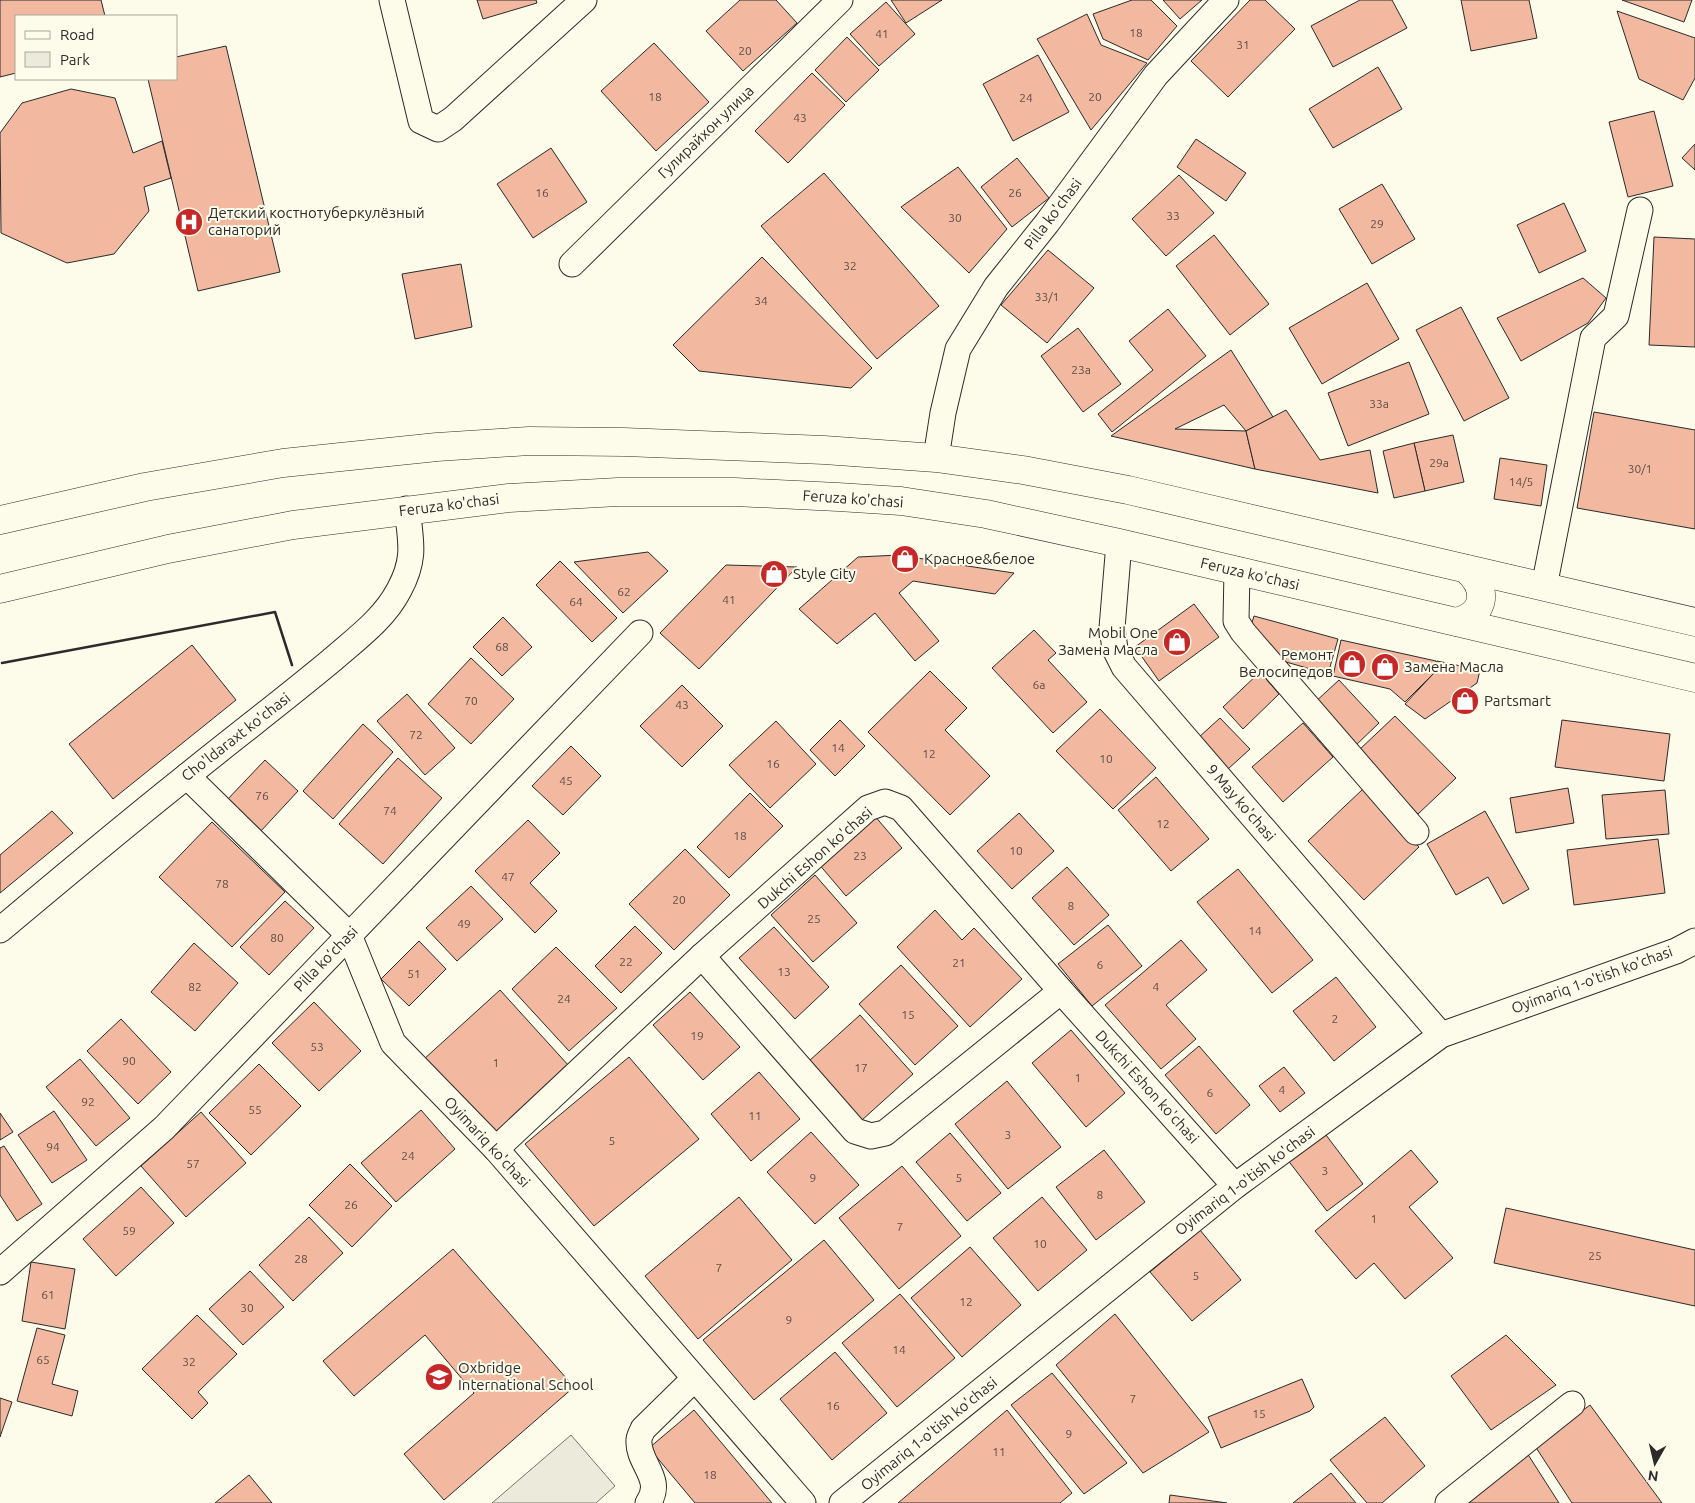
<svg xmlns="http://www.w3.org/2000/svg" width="1695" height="1503" font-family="Ubuntu,sans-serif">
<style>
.green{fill:#ecebdb;stroke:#74746e}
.building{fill:#f2b8a0;stroke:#2b2b2b;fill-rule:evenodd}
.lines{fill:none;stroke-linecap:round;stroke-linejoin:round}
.street-casing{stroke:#2b2b2b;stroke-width:27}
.primary-casing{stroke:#2b2b2b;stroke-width:29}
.street{stroke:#fdfbea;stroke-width:25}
.primary{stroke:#fdfbea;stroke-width:28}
.wall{stroke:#2b2b2b;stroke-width:2.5}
.labels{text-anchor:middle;stroke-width:4;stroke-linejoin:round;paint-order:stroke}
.number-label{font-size:12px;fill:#5d4e48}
.street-label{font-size:15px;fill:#2b2b2b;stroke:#fdfbea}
.poi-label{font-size:15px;fill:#2b2b2b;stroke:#fdfbea;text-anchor:start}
</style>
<rect width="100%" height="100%" fill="#fdfbea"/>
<polygon class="green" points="571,1435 615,1486 596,1503 492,1503"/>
<g class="building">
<polygon points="0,0 101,0 105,16 16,16 16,73 0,77"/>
<polygon points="477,0 536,0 537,3 483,19"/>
<polygon points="740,0 776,0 797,23 743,71 706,31"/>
<polygon points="891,0 942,0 906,23"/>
<polygon points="1132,0 1151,0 1177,26 1148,60 1103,39 1093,14"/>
<polygon points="1163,0 1202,0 1180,19"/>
<polygon points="1250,0 1265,0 1295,29 1228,97 1191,61"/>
<polygon points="1360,0 1392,0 1407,28 1333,67 1311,26"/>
<polygon points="1461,0 1529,0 1537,38 1471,51"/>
<polygon points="1622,0 1692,0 1684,22"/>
<polygon points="886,2 915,34 879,66 850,34"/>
<polygon points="1617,11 1695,38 1695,78 1683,100 1639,79"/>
<polygon points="1087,14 1101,45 1147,63 1091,130 1037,39"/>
<polygon points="847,37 879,70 846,102 815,70"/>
<polygon points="654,43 709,102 656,151 601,91"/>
<polygon points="226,46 280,272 198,291 148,79 176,79 176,57"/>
<polygon points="1038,55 1069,112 1013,141 983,84"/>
<polygon points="1378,67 1402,109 1333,148 1309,109"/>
<polygon points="812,73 845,105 788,163 755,131"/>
<polygon points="71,89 115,98 133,153 162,141 171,178 144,187 149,211 114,254 67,263 1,233 0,133 22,103"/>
<polygon points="1654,111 1673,186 1628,197 1609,122"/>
<polygon points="1196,139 1246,173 1226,201 1177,167"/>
<polygon points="1695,144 1695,170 1682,158"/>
<polygon points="551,148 587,202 533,238 497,184"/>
<polygon points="1017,158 1049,198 1012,227 981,187"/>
<polygon points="958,167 1007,229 969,273 901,207"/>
<polygon points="824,173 939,306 877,359 761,226"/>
<polygon points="1179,175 1214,213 1166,256 1132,219"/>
<polygon points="1382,184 1415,239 1372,264 1339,209"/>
<polygon points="1564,203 1586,251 1539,273 1517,225"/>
<polygon points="1214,235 1269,304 1230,335 1176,266"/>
<polygon points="1654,237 1695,239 1695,347 1649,345"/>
<polygon points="1048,250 1094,288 1047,343 1001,305"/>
<polygon points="762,257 872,368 851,388 699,371 673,345"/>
<polygon points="461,264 472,327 415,339 402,274"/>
<polygon points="1583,278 1606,298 1588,323 1521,361 1497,318"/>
<polygon points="1367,283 1399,339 1322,384 1289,328"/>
<polygon points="1461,307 1509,398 1464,421 1416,330"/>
<polygon points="1168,309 1206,356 1112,432 1098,414 1153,370 1129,341"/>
<polygon points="1078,328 1121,384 1083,412 1041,356"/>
<path d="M 1231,350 L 1273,417 L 1246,431 L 1255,469 L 1111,436 ZM 1224,405 L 1246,431 L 1175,429 Z"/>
<polygon points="1409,362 1429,414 1348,446 1328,393"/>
<polygon points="1286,410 1320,460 1370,450 1378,493 1255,469 1246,431"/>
<polygon points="1594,412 1695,430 1695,529 1577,508"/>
<polygon points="1453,435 1464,482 1425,491 1414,443"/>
<polygon points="1414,443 1425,491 1394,498 1383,451"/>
<polygon points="1500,458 1547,465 1541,506 1494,499"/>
<polygon points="648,552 668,571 623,613 574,562"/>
<polygon points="899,555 954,564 1014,573 995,594 913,581 899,593 939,641 915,661 875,613 837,644 799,609 858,557"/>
<polygon points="560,561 617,618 592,642 536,585"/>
<polygon points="726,565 797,567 699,669 660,633"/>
<polygon points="1194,604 1219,637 1159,681 1135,647"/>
<polygon points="1254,616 1338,639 1328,674 1272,658 1250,629"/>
<polygon points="503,617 532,647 502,676 473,647"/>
<polygon points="1034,630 1056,653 1048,660 1087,702 1053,733 992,668"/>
<polygon points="1341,640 1436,661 1434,673 1405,702 1390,689 1333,676"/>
<polygon points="192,645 236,700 113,799 69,744"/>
<polygon points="471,658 514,699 471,744 428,704"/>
<polygon points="1437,661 1480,670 1477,683 1425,719 1405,704 1434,673"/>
<polygon points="930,671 967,708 945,730 990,776 950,815 868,732"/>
<polygon points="1260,672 1279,694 1243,729 1223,707"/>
<polygon points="1339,680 1379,723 1354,747 1313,704"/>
<polygon points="682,685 723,726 682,767 640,726"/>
<polygon points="407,694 455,748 425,775 377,721"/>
<polygon points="1100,709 1156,768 1113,809 1056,751"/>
<polygon points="1395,716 1456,778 1418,814 1358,751"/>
<polygon points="1220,718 1250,749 1228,769 1198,738"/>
<polygon points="840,720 865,746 835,776 810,750"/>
<polygon points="1562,720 1670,734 1664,781 1555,767"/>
<polygon points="776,721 816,764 770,808 729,765"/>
<polygon points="1303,723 1333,757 1283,802 1252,767"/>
<polygon points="363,724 393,752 333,819 303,791"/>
<polygon points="571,746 601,776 563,815 532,786"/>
<polygon points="398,758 442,798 383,864 339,824"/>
<polygon points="265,760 298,791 260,832 226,801"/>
<polygon points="1156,777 1209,839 1171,871 1118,810"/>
<polygon points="1568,788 1574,823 1516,833 1510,798"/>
<polygon points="1363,789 1419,847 1364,900 1308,841"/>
<polygon points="1665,790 1669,834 1606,839 1602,795"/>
<polygon points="750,793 783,826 729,878 697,847"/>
<polygon points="52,811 73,833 0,893 0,855"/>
<polygon points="1485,811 1529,889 1503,904 1488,877 1456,895 1427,844"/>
<polygon points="1019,813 1054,851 1012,889 977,851"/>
<polygon points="874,815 902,848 846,896 818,863"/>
<polygon points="528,820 560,853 530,883 557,911 535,933 475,871"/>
<polygon points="212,822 285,892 232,947 159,877"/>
<polygon points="1658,839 1665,893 1574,905 1567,850"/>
<polygon points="685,849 730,895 674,950 629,904"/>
<polygon points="1067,867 1109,915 1074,945 1032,898"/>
<polygon points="1238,869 1313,960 1272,993 1197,902"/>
<polygon points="815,875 857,923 813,962 771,915"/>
<polygon points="471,886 503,919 457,961 426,928"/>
<polygon points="285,901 314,928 269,975 240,947"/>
<polygon points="935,910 962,940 974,928 1022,979 970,1027 897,947"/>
<polygon points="1108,925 1142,966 1092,1006 1058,964"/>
<polygon points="635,926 662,953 621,993 595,966"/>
<polygon points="774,927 829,987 795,1019 739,958"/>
<polygon points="1181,940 1207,970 1166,1005 1196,1039 1161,1069 1105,1005"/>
<polygon points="419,941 446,969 409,1006 381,979"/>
<polygon points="194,943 238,983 195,1031 151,992"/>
<polygon points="556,947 617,1008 569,1051 512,989"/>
<polygon points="901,965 958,1026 915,1065 859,1004"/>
<polygon points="1336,977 1376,1027 1334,1061 1293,1011"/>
<polygon points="500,990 569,1066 497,1134 423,1060"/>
<polygon points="690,992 740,1047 703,1080 653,1025"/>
<polygon points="314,1002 361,1051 319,1091 272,1043"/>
<polygon points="860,1015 913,1074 862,1120 809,1061"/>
<polygon points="121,1019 171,1072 138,1104 87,1051"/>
<polygon points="1071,1030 1125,1093 1086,1127 1032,1063"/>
<polygon points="1199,1046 1250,1105 1216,1134 1165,1075"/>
<polygon points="629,1057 699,1139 594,1226 525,1144"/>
<polygon points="80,1059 130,1118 96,1146 46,1087"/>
<polygon points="259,1064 301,1106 251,1155 209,1113"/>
<polygon points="1284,1067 1305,1093 1280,1112 1259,1086"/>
<polygon points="759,1072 800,1119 751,1161 711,1114"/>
<polygon points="1007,1081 1061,1147 1008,1189 955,1124"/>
<polygon points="421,1110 455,1149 396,1202 361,1163"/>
<polygon points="54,1111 87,1160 52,1183 18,1135"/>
<polygon points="201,1112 246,1163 186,1217 141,1166"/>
<polygon points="0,1113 13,1132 0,1140"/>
<polygon points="1323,1131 1363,1184 1327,1211 1287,1159"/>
<polygon points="811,1132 859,1185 815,1224 767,1172"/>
<polygon points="950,1133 1001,1193 967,1221 916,1162"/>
<polygon points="4,1146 42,1204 17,1221 0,1195 0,1148"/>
<polygon points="1104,1150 1145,1202 1096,1240 1056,1187"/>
<polygon points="1411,1150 1438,1182 1409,1207 1453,1258 1405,1299 1374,1263 1356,1279 1315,1231"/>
<polygon points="350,1164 392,1206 352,1247 309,1205"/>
<polygon points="902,1166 961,1236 899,1289 839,1218"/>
<polygon points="141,1187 174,1223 116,1276 83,1239"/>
<polygon points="739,1197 792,1260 698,1339 645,1276"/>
<polygon points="1042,1197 1087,1250 1038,1291 993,1238"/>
<polygon points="1506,1208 1695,1250 1695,1306 1494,1263"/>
<polygon points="309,1217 343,1253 293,1301 259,1265"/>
<polygon points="1200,1230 1241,1280 1192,1321 1150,1272"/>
<polygon points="824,1240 874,1300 754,1400 703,1340"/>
<polygon points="970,1247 1021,1305 962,1357 911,1298"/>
<polygon points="453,1249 574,1387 444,1500 404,1454 474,1393 425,1335 354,1396 323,1361"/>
<polygon points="31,1262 75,1269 65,1329 22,1321"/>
<polygon points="250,1271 284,1307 243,1345 209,1309"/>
<polygon points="900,1294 955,1358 897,1407 842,1343"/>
<polygon points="1115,1314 1209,1432 1143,1473 1056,1365"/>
<polygon points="197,1315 237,1354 198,1392 208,1403 192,1419 142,1369"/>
<polygon points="37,1328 65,1335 52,1384 78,1391 72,1416 17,1401"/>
<polygon points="1506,1335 1556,1385 1491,1430 1451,1376"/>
<polygon points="835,1352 887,1413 832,1460 780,1399"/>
<polygon points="1052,1373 1127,1463 1084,1494 1011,1405"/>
<polygon points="1302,1379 1314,1407 1310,1411 1221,1448 1208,1417"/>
<polygon points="0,1398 12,1402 0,1437"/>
<polygon points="1590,1405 1662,1503 1572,1503 1535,1446"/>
<polygon points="694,1410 772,1503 695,1503 649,1448"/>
<polygon points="1007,1410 1072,1493 1060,1503 898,1503"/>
<polygon points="1385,1417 1425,1466 1382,1503 1367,1503 1330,1460"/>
<polygon points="1527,1453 1559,1503 1458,1503"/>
<polygon points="1331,1473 1356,1503 1293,1503"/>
<polygon points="249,1475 272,1503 215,1503"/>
<polygon points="1170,1495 1227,1503 1169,1503"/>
</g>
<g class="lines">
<defs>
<g id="street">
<polyline points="392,0 421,121 438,129 453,119 584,0"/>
<polyline points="572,264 840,0"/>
<polyline points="936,458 943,413 958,349 996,287 1047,223 1156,75 1226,0"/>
<polyline points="1119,543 1112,628 1115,649 1124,667 1441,1035"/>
<polyline points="1237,570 1236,621 1243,632 1416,832"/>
<polyline points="1544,587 1593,338 1616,316 1640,210"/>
<polyline points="187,776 349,935 393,1043 496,1149 803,1503"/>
<path d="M 0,930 C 62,878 124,826 187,776 C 235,737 284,700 332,660 C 356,639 384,619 399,590 C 416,559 411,542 407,509"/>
<polyline points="702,956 855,1131 871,1136 885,1133 1061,991"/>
<polyline points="496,1149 702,956 868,808 885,802 901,808 1061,991 1235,1186"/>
<polyline points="0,1272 164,1128 640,633"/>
<path d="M 648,1503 C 665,1479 637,1463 639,1440 C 639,1436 642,1432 643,1429 L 694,1379"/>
<polyline points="842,1503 1235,1186 1441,1035 1676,951 1695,941"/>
<polyline points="1448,1503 1572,1404"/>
</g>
<g id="primary">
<polyline points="0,520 145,487 283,463 437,447 529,441 624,442 824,450 936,458 1023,470 1128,490 1695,622"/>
<polyline points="0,589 168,549 293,525 509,498 618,492 735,492 838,497 901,501 986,514 1119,543 1695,678"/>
<path d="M 1457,622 C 1487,613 1488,588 1466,569"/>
</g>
</defs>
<use href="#street" class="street-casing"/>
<use href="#primary" class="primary-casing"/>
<use href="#street" class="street"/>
<use href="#primary" class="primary"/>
<polyline class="wall" points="2,663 275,612 292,665"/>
</g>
<defs>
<symbol id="hospital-disc" viewBox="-11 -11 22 22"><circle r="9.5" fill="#c62828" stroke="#fdfbea"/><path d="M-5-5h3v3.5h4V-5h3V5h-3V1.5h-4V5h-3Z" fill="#fff"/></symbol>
<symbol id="shop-disc" viewBox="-11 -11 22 22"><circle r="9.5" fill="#c62828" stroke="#fdfbea"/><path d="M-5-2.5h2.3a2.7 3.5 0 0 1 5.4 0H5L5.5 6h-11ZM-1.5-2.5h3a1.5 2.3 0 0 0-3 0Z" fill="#fff"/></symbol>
<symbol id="school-disc" viewBox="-11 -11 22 22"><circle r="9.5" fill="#c62828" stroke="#fdfbea"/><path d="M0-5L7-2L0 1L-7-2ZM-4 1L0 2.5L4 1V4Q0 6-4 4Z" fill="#fff"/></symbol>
</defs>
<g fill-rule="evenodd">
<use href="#hospital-disc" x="173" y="206" width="32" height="32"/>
<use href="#shop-disc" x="889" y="543" width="32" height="32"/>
<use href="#shop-disc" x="758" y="558" width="32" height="32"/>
<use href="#shop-disc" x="1161" y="626" width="32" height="32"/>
<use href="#shop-disc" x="1336" y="648" width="32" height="32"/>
<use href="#shop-disc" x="1369" y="651" width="32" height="32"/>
<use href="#shop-disc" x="1449" y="685" width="32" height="32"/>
<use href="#school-disc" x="423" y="1361" width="32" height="32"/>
</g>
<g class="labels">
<g class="number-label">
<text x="1136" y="37">18</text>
<text x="882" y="38">41</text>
<text x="1243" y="49">31</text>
<text x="745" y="55">20</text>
<text x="655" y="101">18</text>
<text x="1095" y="101">20</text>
<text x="1026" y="102">24</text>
<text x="800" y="122">43</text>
<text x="542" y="197">16</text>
<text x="1015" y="197">26</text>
<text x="1173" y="220">33</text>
<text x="955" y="222">30</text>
<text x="1377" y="228">29</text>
<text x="850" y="270">32</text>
<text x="1047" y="301">33/1</text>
<text x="761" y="305">34</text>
<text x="1081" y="374">23a</text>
<text x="1379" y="408">33a</text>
<text x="1439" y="467">29a</text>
<text x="1640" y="473">30/1</text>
<text x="1521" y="486">14/5</text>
<text x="624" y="596">62</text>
<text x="729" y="604">41</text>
<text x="576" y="606">64</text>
<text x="502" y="651">68</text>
<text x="1039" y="689">6a</text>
<text x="471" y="705">70</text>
<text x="682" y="709">43</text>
<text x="416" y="739">72</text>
<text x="838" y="752">14</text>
<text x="929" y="758">12</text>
<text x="1106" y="763">10</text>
<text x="773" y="768">16</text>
<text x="566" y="785">45</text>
<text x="262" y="800">76</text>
<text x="390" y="815">74</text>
<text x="1163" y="828">12</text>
<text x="740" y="840">18</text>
<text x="1016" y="855">10</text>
<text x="860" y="860">23</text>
<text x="508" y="881">47</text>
<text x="222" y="888">78</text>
<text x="679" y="904">20</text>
<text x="1071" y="910">8</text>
<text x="814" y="923">25</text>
<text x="464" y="928">49</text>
<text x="1255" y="935">14</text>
<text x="277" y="942">80</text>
<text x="626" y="966">22</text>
<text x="959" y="967">21</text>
<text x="1100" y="969">6</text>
<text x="784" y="976">13</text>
<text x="414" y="978">51</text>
<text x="195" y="991">82</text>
<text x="1156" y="991">4</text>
<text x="564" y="1003">24</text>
<text x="908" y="1019">15</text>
<text x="1335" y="1023">2</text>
<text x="697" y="1040">19</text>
<text x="317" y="1051">53</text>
<text x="129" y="1065">90</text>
<text x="496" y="1067">1</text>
<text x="861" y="1072">17</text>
<text x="1078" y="1082">1</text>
<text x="1282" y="1094">4</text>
<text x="1210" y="1097">6</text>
<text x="88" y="1106">92</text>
<text x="255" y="1114">55</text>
<text x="755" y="1120">11</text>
<text x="1008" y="1139">3</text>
<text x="612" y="1145">5</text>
<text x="53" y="1151">94</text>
<text x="408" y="1160">24</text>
<text x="193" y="1168">57</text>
<text x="1325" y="1175">3</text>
<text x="813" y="1182">9</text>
<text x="959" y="1182">5</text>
<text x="1100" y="1199">8</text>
<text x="351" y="1209">26</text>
<text x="1374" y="1223">1</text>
<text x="900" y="1231">7</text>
<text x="129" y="1235">59</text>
<text x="1040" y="1248">10</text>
<text x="1595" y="1260">25</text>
<text x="301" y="1263">28</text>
<text x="719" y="1272">7</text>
<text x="1196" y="1280">5</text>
<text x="48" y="1299">61</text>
<text x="966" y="1306">12</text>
<text x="247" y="1312">30</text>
<text x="789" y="1324">9</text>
<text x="899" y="1354">14</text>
<text x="43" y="1364">65</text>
<text x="189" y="1366">32</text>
<text x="1133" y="1403">7</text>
<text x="833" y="1410">16</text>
<text x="1259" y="1418">15</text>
<text x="1069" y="1438">9</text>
<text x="999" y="1456">11</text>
<text x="710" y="1479">18</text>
</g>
<g class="street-label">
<text transform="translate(706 132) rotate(-44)" y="5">Гулирайхон улица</text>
<text transform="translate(1053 214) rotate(-53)" y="5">Pilla ko'chasi</text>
<text transform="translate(853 499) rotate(4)" y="5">Feruza ko'chasi</text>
<text transform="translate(449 505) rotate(-7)" y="5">Feruza ko'chasi</text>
<text transform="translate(1250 574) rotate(13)" y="5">Feruza ko'chasi</text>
<text transform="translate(236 737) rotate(-38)" y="5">Cho'ldaraxt ko'chasi</text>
<text transform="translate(1241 803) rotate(49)" y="5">9 May ko'chasi</text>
<text transform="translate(815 858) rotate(-41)" y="5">Dukchi Eshon ko'chasi</text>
<text transform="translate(326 959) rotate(-46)" y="5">Pilla ko‘chasi</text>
<text transform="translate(1592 980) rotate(-20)" y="5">Oyimariq 1-o'tish ko'chasi</text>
<text transform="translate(1147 1087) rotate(48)" y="5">Dukchi Eshon ko'chasi</text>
<text transform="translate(487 1142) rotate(47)" y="5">Oyimariq ko'chasi</text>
<text transform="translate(1245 1181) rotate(-37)" y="5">Oyimariq 1-o'tish ko'chasi</text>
<text transform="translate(929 1434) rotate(-39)" y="5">Oyimariq 1-o'tish ko'chasi</text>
</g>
<g class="poi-label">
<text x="208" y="218">Детский костнотуберкулёзный<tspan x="208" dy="17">санаторий</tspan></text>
<text x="924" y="564">Красное&amp;белое</text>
<text x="793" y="579">Style City</text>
<text x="1158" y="638" text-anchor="end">Mobil One<tspan x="1158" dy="17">Замена Масла</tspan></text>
<text x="1333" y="660" text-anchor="end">Ремонт<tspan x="1333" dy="17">Велосипедов</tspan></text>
<text x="1404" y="672">Замена Масла</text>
<text x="1484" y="706">Partsmart</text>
<text x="458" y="1373">Oxbridge<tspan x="458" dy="17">International School</tspan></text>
</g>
</g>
<rect x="15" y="15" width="162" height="65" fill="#fdfbea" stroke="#a9a89e"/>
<rect x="25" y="31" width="25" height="8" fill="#fdfbea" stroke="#a9a89e"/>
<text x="60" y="40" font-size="15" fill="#2b2b2b">Road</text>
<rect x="25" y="52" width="25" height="15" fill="#ecebdb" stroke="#a9a89e"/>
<text x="60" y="65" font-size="15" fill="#2b2b2b">Park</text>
<g transform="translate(1655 1463) rotate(188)" stroke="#fdfbea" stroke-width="4" paint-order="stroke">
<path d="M0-4L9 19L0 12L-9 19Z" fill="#2b2b2b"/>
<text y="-8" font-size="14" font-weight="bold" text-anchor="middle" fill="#2b2b2b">N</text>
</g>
</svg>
